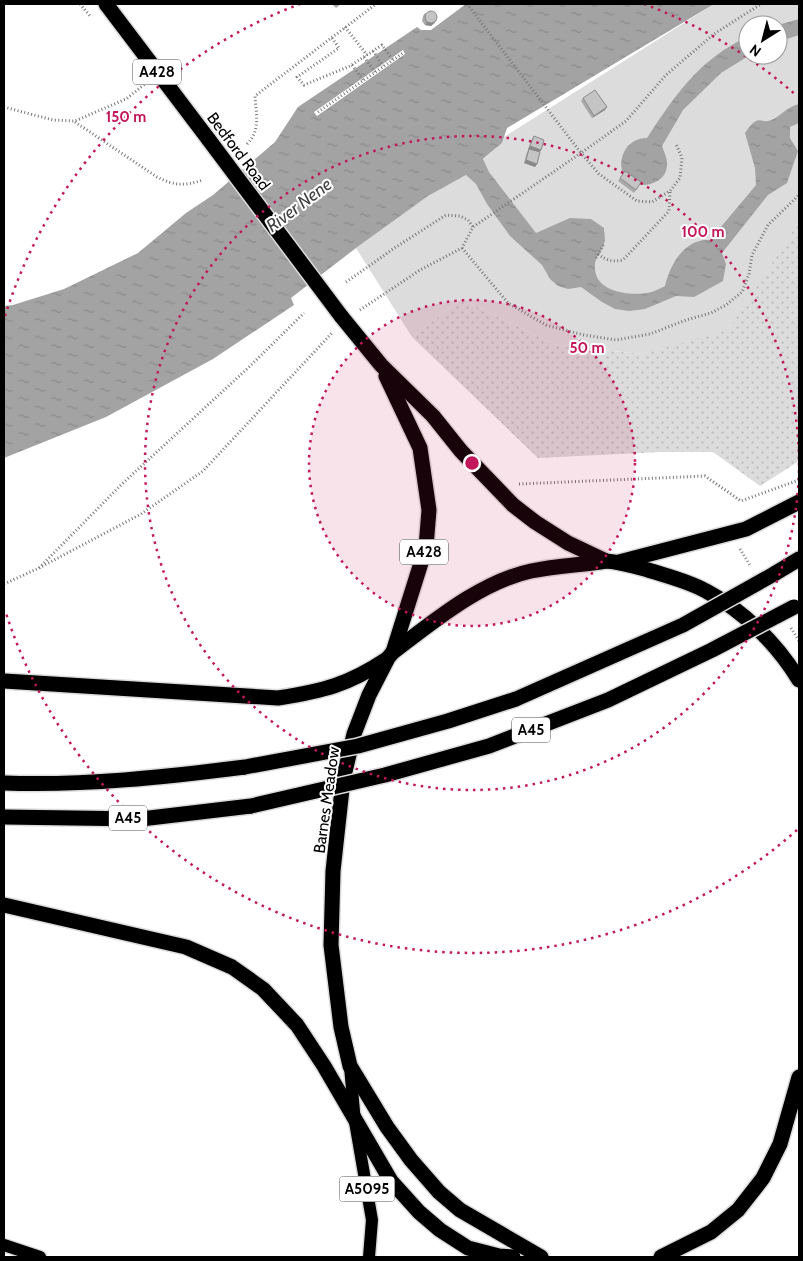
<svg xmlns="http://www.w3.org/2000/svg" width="803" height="1261" font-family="Cabin,sans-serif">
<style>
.grass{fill:url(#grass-dots)}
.pitch{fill:#dcdcdc;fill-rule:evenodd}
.water{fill:url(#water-ripples)}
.pier{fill:#fff}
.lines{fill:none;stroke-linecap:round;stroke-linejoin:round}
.major-casing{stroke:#dbdbdb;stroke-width:15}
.highway-casing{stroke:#dbdbdb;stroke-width:18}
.path{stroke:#777;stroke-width:3;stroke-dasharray:1 2.5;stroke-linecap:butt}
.major{stroke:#000;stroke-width:12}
.highway{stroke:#000;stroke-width:15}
.highway-bridge-casing{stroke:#dbdbdb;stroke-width:18;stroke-linecap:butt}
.highway-bridge{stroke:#000;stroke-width:15}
.wall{fill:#a9a9a9}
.shaded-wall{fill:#898989}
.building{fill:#c4c4c4;stroke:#898989}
.ring{fill:none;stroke:#c2185b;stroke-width:2.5;stroke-dasharray:2.5 5}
.labels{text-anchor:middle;stroke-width:4;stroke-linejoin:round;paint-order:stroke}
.shield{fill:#fff;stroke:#4c4c4c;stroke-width:1}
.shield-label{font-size:15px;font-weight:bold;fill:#000}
.street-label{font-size:16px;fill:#000;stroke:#fff}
.water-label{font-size:18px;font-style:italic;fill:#444;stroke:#fff}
.centre{fill:#c2185b;stroke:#fff;stroke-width:2.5}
.ring-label{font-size:15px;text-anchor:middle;font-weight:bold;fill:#c2185b;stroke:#fff;stroke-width:4;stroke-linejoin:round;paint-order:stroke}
</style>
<defs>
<pattern id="grass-dots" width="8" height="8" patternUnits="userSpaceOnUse" patternTransform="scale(1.25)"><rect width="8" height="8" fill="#dcdcdc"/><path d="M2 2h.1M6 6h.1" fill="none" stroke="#bbb" stroke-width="1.8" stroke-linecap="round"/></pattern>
<pattern id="water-ripples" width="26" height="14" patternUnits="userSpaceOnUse" patternTransform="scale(1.25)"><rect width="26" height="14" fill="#a3a3a3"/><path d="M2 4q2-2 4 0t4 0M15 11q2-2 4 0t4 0" fill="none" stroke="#8b8b8b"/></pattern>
</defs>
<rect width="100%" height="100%" fill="#fff"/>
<polygon class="grass" points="799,221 799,461 760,486 713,452 660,452 538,458 412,337 461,299 558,346 643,354 774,259"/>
<path class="pitch" d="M 714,4 L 799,4 L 799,221 L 729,329 L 643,354 L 558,346 L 461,299 L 412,337 L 356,248 L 428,196 L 466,175 L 502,143 L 504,137 ZM 748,25 L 778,25 L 778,55 L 748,55 Z"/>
<g class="water">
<path d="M 466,4 L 714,4 L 507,128 L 502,143 L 483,159 L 489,172 L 536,233 L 570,218 L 591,219 L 604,228 C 604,233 606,239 604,244 C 601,254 594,256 595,269 C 596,292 630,296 647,293 C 653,292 659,289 665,286 C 670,264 685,238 710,240 L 756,185 L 755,168 L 745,133 C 748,128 751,124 756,121 C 760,119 763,122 768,121 C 779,119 785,107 799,104 L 799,123 L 790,127 L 790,138 L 798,151 L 787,183 L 768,195 L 722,253 L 726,264 L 723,281 L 694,297 L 676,296 L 645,309 L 629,311 L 615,309 L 602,302 L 581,287 L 568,289 L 558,286 L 550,279 L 542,265 L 510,236 L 487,204 L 476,184 L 466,175 L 428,196 L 356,248 L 291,298 L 294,305 L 213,359 L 106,417 L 4,458 L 4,306 L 13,305 L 64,289 L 138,253 L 186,213 L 213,195 L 275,142 L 298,107 L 417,27 L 421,30 L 431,30 Z"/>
<polygon points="799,19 799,35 778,42 778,25"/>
<path d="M 748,36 L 748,55 L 750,55 L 721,73 L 683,110 L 662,146 C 664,152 668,159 667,166 C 666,180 651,186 639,185 L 623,174 C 617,156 628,138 647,138 C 668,106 689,74 721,52 C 729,46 739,41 748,36 Z"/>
</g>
<polygon class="pier" points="403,50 405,54 317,116 314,112"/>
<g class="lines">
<defs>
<g id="major">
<polyline points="350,1067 355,1122 372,1220 369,1257"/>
<polyline points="4,1245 40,1257"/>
</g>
<g id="highway">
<polyline points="106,4 209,140"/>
<polyline points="341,316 381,365 433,416 461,451 513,505 535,522 568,543 606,561"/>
<polyline points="386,376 420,448 429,510 426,547 393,652"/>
<polyline points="619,562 746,529 799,502"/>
<polyline points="774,574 799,559"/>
<path d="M 4,681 L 278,698 C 323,691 348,685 387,659"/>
<path d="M 4,783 C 85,786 165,777 245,767"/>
<polyline points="4,817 141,819 251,806"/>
<polyline points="4,905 186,947 232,967 263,989 297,1025 324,1066 391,1181 419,1212 440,1230 468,1248 499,1256 513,1257"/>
<path d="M 541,1257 L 460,1210 L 439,1192 L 411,1160 L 387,1127 L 350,1066 L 341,1027 L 331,945 L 333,871 L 343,780 L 354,734 L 369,695 L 388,658 L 393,652 C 433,622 480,582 531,571 C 555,566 581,565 606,561 C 621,562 634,566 648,570 C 667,576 688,581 706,591 C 744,611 777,644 799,680"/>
<polyline points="661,1257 711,1232 738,1210 763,1178 780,1144 799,1077"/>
</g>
</defs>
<use href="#major" class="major-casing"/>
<use href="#highway" class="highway-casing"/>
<g class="path">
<polyline points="80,4 91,17"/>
<polyline points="467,4 581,153 626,121 666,75 714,34 761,4"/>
<polyline points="345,27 367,55"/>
<polyline points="332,38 339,48 297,77 304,85 350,66 382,45 393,60"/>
<polyline points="373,51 383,66"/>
<polyline points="364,57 375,72"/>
<polyline points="352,65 363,80"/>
<polyline points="4,107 53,120 75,121 126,99 145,84"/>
<polyline points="318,112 403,53"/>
<path d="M 75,122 L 157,177 C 175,186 184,186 203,180"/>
<path d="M 247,144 C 261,130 256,114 255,96 L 376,4"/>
<polyline points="462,248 508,303 546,325 584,335 616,340 650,334 686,320 711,313 726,305 742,292 749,274 752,255 768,225 799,195"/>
<path d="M 598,254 C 607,261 613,262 623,260 L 669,211 L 670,192"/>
<polyline points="596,258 604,244"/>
<polyline points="346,282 396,247 446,215 460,216 468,220 473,227"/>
<polyline points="360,310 420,270 462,248 473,227 581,153 599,174 637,201 652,202 670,191 680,178 682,158 676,144"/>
<polyline points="519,484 705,476 741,501 799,480"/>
<polyline points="740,549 751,567"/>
<polyline points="39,568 141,514 203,471 332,333"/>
<polyline points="4,584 39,568 122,484 248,368 304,313"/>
<polyline points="791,628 799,641"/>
</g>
<use href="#major" class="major"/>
<use href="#highway" class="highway"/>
<defs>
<g id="highway-bridge">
<polyline points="209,140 341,316"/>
<polyline points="245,767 358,746 448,721 516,699 683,625 774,574"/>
<polyline points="251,806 385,775 489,746 608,700 712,650 794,607"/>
</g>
</defs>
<use href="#highway-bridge" class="highway-bridge-casing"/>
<use href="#highway-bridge" class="highway-bridge"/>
</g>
<g class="wall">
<polygon points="332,4 341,4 336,8"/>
<polygon points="425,13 435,23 431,26 425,25 422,21 423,16"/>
<polygon points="583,98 605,110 592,118 581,101"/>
<polygon points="534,136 541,150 540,152 537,164 535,167 524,163 527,152 529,149 528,149 532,139"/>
<polygon points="625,171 641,182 634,193 618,181"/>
</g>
<g class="shaded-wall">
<polygon points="437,20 431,26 425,25 427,22"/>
<polygon points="607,107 605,110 592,118 594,116"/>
<polygon points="530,146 541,150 539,153 528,149"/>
<polygon points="526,160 537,164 535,167 524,163"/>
</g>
<g class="building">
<circle cx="431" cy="17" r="6"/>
<polygon points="595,90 607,107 594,116 583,98"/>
<polygon points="534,136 544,140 541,150 530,146"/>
<polygon points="529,149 540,152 537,164 526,160"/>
<polygon points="625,171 641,182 636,190 620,178"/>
</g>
<circle cx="472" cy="463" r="163" fill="#c2185b" fill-opacity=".12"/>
<g class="ring">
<circle cx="472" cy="463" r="163"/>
<circle cx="472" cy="463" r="327"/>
<path d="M797 830A490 490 0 0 1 5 610M5 316A490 490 0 0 1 300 4M644 4A490 490 0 0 1 797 96"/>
</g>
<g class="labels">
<g class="shield">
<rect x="133" y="59.5" width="48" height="25" rx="4"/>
<rect x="400" y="539.5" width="48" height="25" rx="4"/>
<rect x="512" y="717.5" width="38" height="25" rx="4"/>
<rect x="109" y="805.5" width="38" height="25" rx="4"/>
<rect x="339.5" y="1176.5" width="55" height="25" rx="4"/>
</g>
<g class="shield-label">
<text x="157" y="77">A428</text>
<text x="424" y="557">A428</text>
<text x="531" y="735">A45</text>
<text x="128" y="823">A45</text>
<text x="367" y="1194">A5095</text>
</g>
<g class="street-label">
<text transform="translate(239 151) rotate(53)" y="6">Bedford Road</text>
<text transform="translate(326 800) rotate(-82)" y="6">Barnes Meadow</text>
</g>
<g class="water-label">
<text transform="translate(299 205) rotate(-37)" y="6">River Nene</text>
</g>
</g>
<circle cx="472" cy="463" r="8" class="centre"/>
<g class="ring-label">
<text x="126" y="122">150 m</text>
<text x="703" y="237">100 m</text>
<text x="587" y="353">50 m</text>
</g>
<rect width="803" height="1261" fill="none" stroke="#000000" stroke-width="10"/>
<g transform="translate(763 40) rotate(216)"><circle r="24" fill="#ffffff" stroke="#999999"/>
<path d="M0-4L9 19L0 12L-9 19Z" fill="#000000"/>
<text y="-8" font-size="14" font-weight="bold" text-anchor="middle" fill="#000000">N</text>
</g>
</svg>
